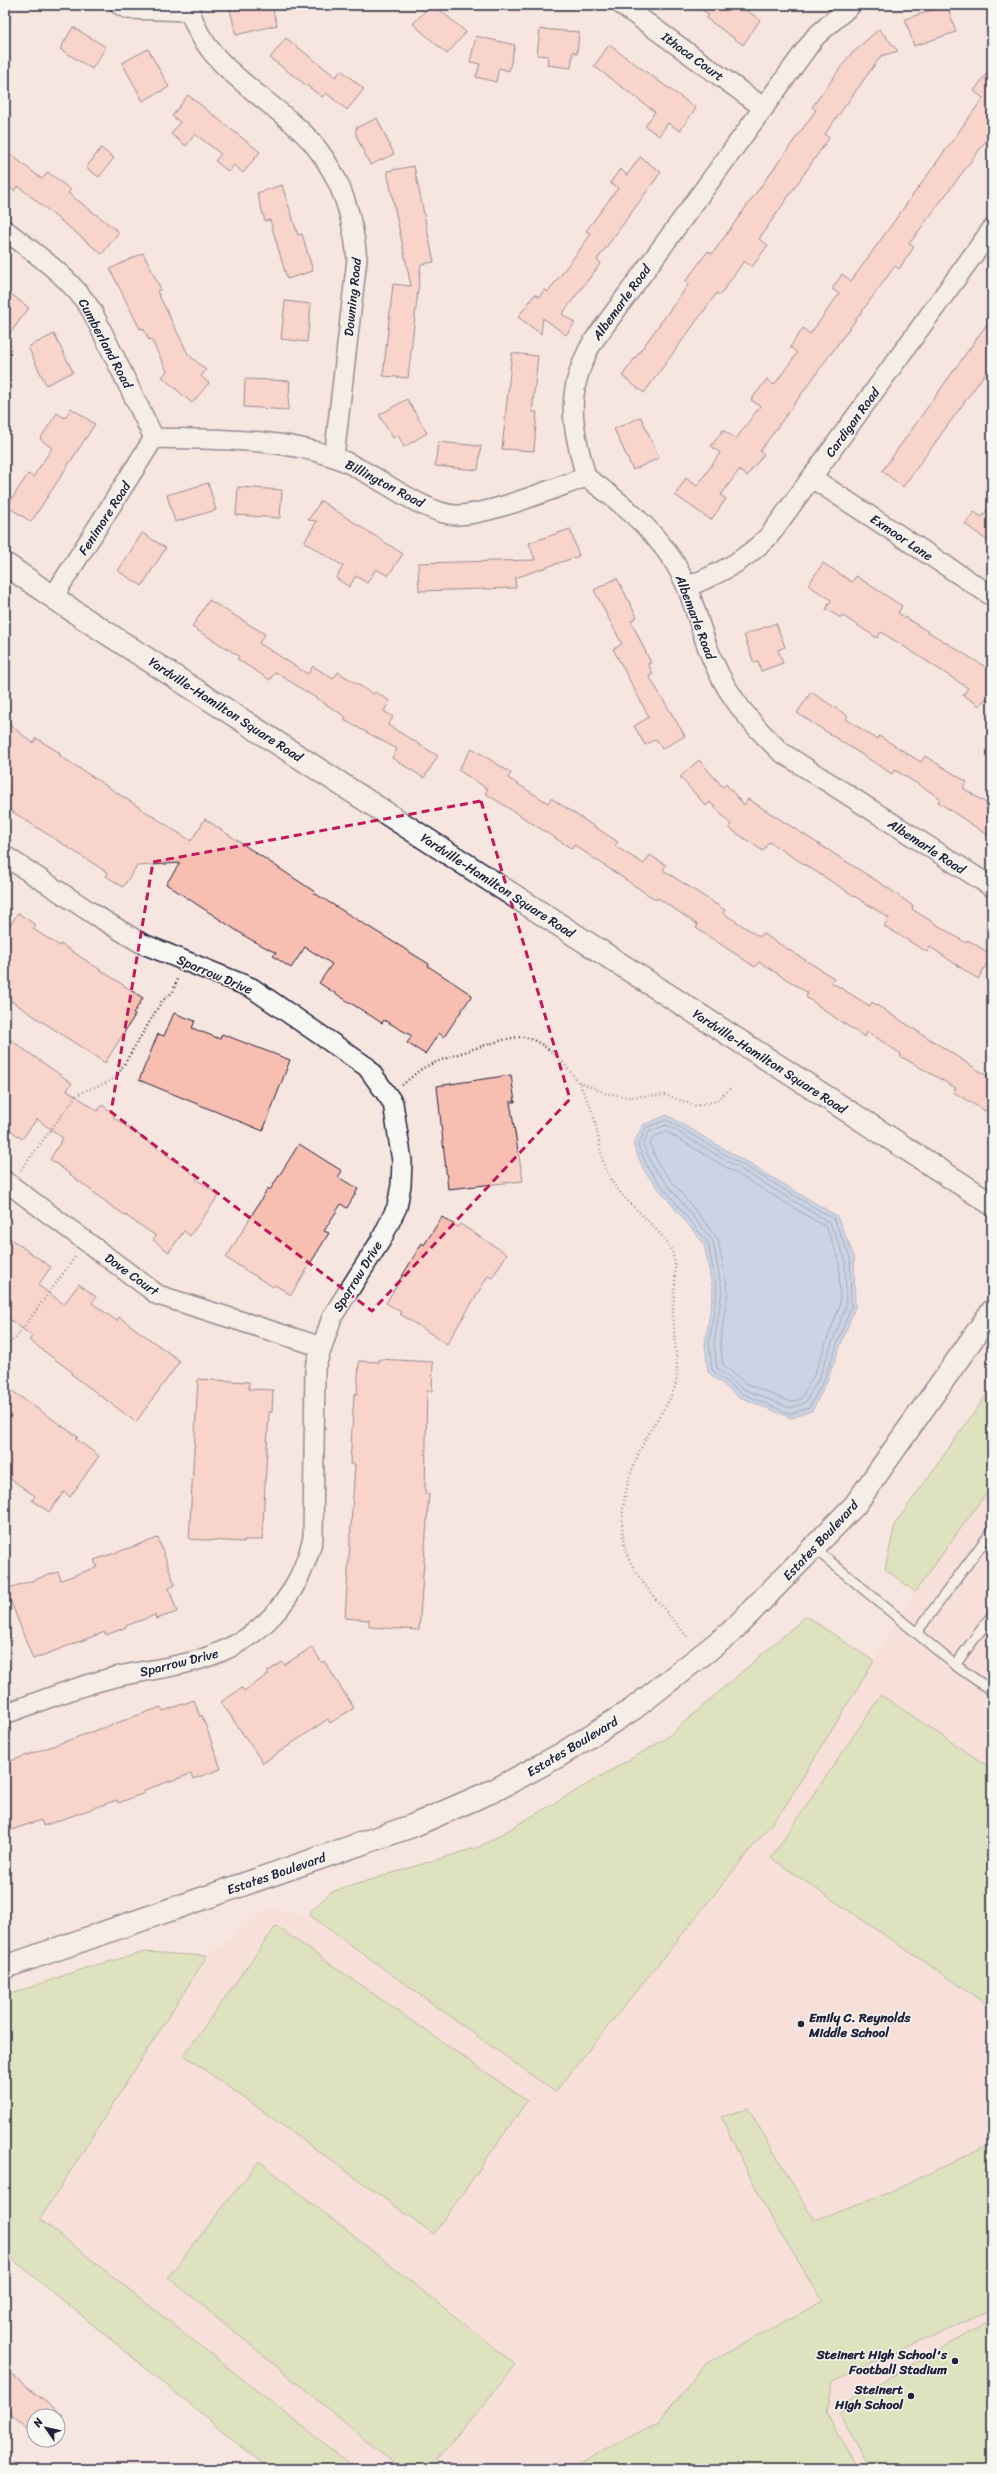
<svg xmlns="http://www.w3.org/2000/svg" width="997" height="2474" font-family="Sriracha,sans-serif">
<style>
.built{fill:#f7d9d2}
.green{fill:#bede97;stroke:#708069}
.water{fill:#93bfec;stroke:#6680a5}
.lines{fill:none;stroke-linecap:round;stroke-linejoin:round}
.shore{stroke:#4f6182;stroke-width:1}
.building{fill:#f8beb2;stroke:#22223b}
.lane-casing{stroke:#22223b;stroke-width:12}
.street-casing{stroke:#22223b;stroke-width:22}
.secondary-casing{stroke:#22223b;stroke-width:25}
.path{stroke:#22223b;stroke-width:2.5;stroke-dasharray:1 3;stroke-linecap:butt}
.lane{stroke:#f6f6f2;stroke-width:9}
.street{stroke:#f6f6f2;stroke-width:19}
.secondary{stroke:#f6f6f2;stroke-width:22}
.marked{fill:none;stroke:#c2185b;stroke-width:3;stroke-dasharray:8 5;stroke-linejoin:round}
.poi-dot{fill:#22223b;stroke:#f6f6f2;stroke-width:1.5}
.labels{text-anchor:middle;stroke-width:3;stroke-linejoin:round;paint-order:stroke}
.street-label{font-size:13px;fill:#22223b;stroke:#f6f6f2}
.poi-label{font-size:13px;font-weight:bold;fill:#22223b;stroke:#f6f6f2;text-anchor:end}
</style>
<rect width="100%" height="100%" fill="#f7e5df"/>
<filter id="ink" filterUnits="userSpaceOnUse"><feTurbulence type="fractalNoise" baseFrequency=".025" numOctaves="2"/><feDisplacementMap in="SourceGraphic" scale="8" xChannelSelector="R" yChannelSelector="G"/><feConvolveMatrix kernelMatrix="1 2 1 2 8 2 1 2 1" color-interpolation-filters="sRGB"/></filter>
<g filter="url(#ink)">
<g class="built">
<polygon points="992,1485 992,2143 890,2192 814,2220 748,2108 768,2213 823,2301 706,2364 659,2422 567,2469 356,2469 40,2219 207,1956 268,1909 308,1914 555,2091 784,1808 915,1592"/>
<polygon points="992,2310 992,2469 857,2469 827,2413 833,2380"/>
</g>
<g class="green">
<polygon points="992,1387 992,1485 915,1592 885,1569 895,1524"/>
<polygon points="806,1616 874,1661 784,1808 555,2092 308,1914 331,1892 481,1846 665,1739"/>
<polygon points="881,1695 992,1769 992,2008 771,1858"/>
<polygon points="276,1926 527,2101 434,2234 184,2055"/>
<polygon points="145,1952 207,1956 40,2219 356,2469 269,2469 5,2253 5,1996 85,1968"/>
<polygon points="748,2108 814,2220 890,2192 992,2143 992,2310 833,2380 827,2413 857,2469 567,2469 659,2422 706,2364 823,2301 768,2213 721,2117"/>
<polygon points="259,2161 516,2365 430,2469 401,2469 168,2277"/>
<polygon points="992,2320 992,2469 870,2469 840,2415 846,2402"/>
</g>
<polygon class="water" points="667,1115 837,1216 854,1256 855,1307 827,1381 812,1411 791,1418 737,1396 708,1372 705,1344 713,1291 704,1244 645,1172 633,1145 643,1125"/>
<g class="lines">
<g class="shore">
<polygon points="667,1120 834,1219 850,1257 851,1307 824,1380 809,1408 790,1414 739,1392 712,1370 709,1344 717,1291 708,1243 649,1170 638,1145 646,1128"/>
<polygon points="667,1125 830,1223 845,1258 846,1306 819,1378 805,1403 790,1408 741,1388 717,1368 714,1344 722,1291 713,1241 653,1167 643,1145 649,1132"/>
<polygon points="667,1132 826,1227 839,1259 840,1305 814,1375 801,1399 791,1402 745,1383 723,1365 720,1344 728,1291 718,1239 658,1164 650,1144 654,1137"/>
</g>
</g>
<g class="building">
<polygon points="229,5 262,5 263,9 272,7 277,25 236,35"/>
<polygon points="430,5 434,5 466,32 447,54 413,24"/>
<polygon points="696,5 739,5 760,20 743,45 706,18 709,15"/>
<polygon points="947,5 956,32 914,46 905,19"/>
<polygon points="73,27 106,47 92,69 60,49"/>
<polygon points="540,29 579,32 577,54 573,51 571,68 547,65 548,56 537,55"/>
<polygon points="879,29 898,51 881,56 825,134 829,138 759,239 768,245 752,267 744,261 720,295 717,293 644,393 622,376 688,285 685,282 708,251 712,254 816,110 812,107 849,56"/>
<polygon points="476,36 515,45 509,71 499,68 496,82 476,77 480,64 470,62"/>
<polygon points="286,38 336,77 341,70 364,89 347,110 326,93 322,97 270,58"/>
<polygon points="609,45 696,108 680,131 668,123 659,136 645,126 655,112 594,66"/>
<polygon points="148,49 169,87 143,101 122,63"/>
<polygon points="992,66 992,133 909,244 914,247 899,269 895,266 760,451 764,454 747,476 739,470 721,495 726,499 711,520 675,495 686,478 697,486 720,453 711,446 723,430 736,439 760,406 751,400 767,379 774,385 797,353 790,347 803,328 810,334 839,294 832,289 842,274 851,281 983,98 974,91"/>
<polygon points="188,95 260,152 243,173 234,165 229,172 215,161 221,154 195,134 186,146 171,134 180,122 172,116"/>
<polygon points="377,118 394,154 370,165 356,135 356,128"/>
<polygon points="101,148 114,158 99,177 86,168"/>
<polygon points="5,150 42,179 48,172 71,190 68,193 119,232 102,254 18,186 14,191 5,183"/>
<polygon points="640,157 661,172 597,260 601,263 562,314 575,323 566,335 543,318 541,334 518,317 535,294 539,297 545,289 548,292 591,234 586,231 618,188 610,183 620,169 627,175"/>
<polygon points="414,166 434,262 421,264 408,378 383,376 393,284 411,286 387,171"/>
<polygon points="282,185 298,235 302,234 313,271 287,279 270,220 265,221 257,193"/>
<polygon points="143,253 161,289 157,291 188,354 206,370 201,376 209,383 192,403 162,377 167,371 151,339 149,340 143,328 140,329 110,269"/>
<polygon points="5,289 29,308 5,340"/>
<polygon points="285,301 311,304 307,342 281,339"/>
<polygon points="992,317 992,364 903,487 882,471"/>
<polygon points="54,334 73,372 46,385 28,347"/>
<polygon points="512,353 538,356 532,412 537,412 534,451 502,449"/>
<polygon points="245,379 290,381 288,410 244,407"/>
<polygon points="407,399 427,433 404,447 398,435 393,438 379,415"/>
<polygon points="71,408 95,424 31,522 7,506 28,474 33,477 52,448 40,439 57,413 65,418"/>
<polygon points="641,417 659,458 633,470 614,429"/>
<polygon points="438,442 481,446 478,470 435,466"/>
<polygon points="208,483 216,510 175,522 167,495"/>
<polygon points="238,487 282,490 280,518 236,515"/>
<polygon points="321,501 403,554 388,576 376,569 367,583 356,576 349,587 336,578 343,566 304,542 317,521 308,520"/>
<polygon points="992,503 992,544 965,524 974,512 982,517"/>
<polygon points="570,529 579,556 515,578 516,588 419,591 418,563 535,560 529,543"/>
<polygon points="142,533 166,548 142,586 118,571"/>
<polygon points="823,563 852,582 856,576 902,606 898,613 992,671 992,703 985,699 980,706 963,695 968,688 900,644 881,632 877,638 843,616 841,618 826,609 831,600 808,585"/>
<polygon points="617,578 637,617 631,621 651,663 648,664 653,674 649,676 685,736 662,749 656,739 645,745 634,726 649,717 613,649 622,644 594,590"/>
<polygon points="209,600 265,634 259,643 308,674 313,666 333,679 338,672 373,694 375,692 390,701 384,711 393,717 388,725 438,756 424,778 392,758 397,749 344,720 346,717 275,672 270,680 237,659 239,656 192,627"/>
<polygon points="776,623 785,647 778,650 783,663 761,671 758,661 754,663 744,635"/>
<polygon points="811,692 848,716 846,719 877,739 879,736 921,762 925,756 967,782 963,788 992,807 992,838 938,802 940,798 895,770 892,774 797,713"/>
<polygon points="5,721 33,743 36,738 60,753 59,755 191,841 205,819 315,892 314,893 429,964 428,966 472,995 444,1037 439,1033 425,1054 407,1043 412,1036 384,1020 382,1023 319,983 332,964 305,947 291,968 273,956 276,953 248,938 166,884 180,863 137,866 123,887 106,876 108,873 5,807"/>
<polygon points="472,748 511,773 508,778 548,803 551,798 618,842 615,846 644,864 650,855 666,865 663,870 725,910 723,913 760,937 762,933 834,978 831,982 870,1006 872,1002 992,1079 992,1115 953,1092 956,1088 900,1056 901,1054 868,1032 865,1037 840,1021 806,997 808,993 759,962 755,967 696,928 698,925 658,898 656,900 574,845 572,849 485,793 488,789 458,770"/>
<polygon points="699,760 723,787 726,784 744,805 748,799 888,888 913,906 912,909 966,943 968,940 992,955 978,979 930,947 927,952 884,926 889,918 769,842 763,851 729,828 731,825 710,802 706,806 680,777"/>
<polygon points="18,913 36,925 33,929 60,946 61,944 143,998 133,1014 135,1015 105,1063 5,997 5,933"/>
<polygon points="174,1013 195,1021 192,1028 220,1039 222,1034 290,1060 263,1131 139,1080 158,1034 164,1036"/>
<polygon points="5,1036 72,1083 67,1090 98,1111 102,1105 115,1114 113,1117 198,1177 196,1179 219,1195 190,1236 184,1231 169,1252 153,1240 156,1236 110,1205 50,1159 63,1138 37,1119 22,1139 5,1126"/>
<polygon points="511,1075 515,1102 510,1102 523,1181 448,1189 437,1086"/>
<polygon points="299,1144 342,1171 338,1177 358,1189 347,1208 341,1204 324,1231 329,1233 291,1295 275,1285 273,1287 226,1258 268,1188 270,1190"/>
<polygon points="442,1217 458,1227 460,1224 507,1254 492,1278 488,1276 447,1344 400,1314 401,1312 386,1303 422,1243 424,1245"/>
<polygon points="5,1235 51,1267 38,1285 64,1304 79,1284 96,1297 92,1303 117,1321 119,1317 180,1361 136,1422 71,1374 72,1372 29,1340 32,1336 5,1316"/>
<polygon points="379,1359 433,1362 432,1391 427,1391 425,1494 429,1494 419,1630 369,1627 369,1620 345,1618 355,1464 350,1464 354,1394 357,1394 359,1361 379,1362"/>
<polygon points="198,1379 249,1382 249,1389 273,1390 272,1412 269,1412 262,1540 244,1540 244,1542 189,1539"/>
<polygon points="5,1386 78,1437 76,1439 99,1456 70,1497 64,1492 49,1512 32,1500 35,1496 5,1475"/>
<polygon points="158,1538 175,1585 169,1588 177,1612 156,1619 155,1615 126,1626 127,1627 106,1635 105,1632 33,1659 6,1589 58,1572 61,1580 97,1567 94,1560"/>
<polygon points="312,1647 322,1663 324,1661 354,1708 330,1723 328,1719 263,1763 221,1702 242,1688 244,1691 269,1674 267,1672 282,1662 284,1665"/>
<polygon points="194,1700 200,1717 202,1715 221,1769 193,1779 191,1774 144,1790 145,1793 118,1803 117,1800 43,1826 41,1820 5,1832 5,1763 161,1707 163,1711"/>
<polygon points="5,2369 63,2416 34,2416 34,2434 5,2410"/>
</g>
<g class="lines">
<defs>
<g id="lane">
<polyline points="814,1548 955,1665 992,1691"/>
<polyline points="916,1633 992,1531"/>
<polyline points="955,1665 992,1615"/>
</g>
<g id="street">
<polyline points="120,5 128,9 190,11"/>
<path d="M 189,5 C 201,69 278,100 316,147 C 342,180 353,217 357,259 L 334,457"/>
<polyline points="622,5 764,108"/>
<path d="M 851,5 L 815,37 L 592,343 C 564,394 572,424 586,477 C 618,500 650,526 672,559 C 689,584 696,615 706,643 C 721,688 747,720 781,752 L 992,887"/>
<path d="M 5,230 C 37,255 70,277 92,311 L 154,438"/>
<path d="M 154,438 C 215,440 276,437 334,457 C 370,469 422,514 456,515 C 490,515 552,489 586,477"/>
<polyline points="812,478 992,596"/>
<path d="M 687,587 C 720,573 743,562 769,536 L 992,229"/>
<polyline points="53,597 154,438"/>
<path d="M 5,856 L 95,915 L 141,943 L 252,988 L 367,1067 L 393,1103 L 402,1161 L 401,1185 L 397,1207 L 381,1240 L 332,1317 L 315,1368 L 313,1538 C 298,1599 260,1642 198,1660 C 171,1668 142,1671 115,1677 C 77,1686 41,1701 5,1714"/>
<polyline points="5,1181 158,1295 322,1347"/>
</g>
<g id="secondary">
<polyline points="5,564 82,617 992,1204"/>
<polyline points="5,1967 412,1826 497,1789 560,1755 633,1709 730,1633 855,1505 992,1311"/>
</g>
</defs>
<use href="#lane" class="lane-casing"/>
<use href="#street" class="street-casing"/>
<use href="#secondary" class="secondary-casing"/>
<g class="path">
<polyline points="579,1082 605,1093 628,1097 666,1095 696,1106 716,1101 732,1087"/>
<path d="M 402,1085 C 411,1078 419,1069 429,1065 C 442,1059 513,1034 524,1037 C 557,1045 582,1083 593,1114 C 599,1133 599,1156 608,1174 C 621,1201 650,1218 667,1243 C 681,1262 673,1290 673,1312 C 674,1331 676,1350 677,1370 C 678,1393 662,1410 651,1429 C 631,1464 616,1508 625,1548 C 632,1576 671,1616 689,1639"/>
<path d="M 21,1170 L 76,1096 C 90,1086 104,1087 117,1076 L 162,1001 L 173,992 L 177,979"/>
<polyline points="5,1345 15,1339 75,1257"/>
</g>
<use href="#lane" class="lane"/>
<use href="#street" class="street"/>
<use href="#secondary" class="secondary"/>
</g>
</g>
<path d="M0 0H997V2474H0ZM 481,801 L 570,1099 L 372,1311 L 111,1112 L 153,862 Z" fill="#f7e5df" fill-opacity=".55" fill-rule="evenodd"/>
<path class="marked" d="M 481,801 L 570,1099 L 372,1311 L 111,1112 L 153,862 Z"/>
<g class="poi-dot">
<circle cx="801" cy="2024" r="4"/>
<circle cx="955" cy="2361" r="4"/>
<circle cx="911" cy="2396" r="4"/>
</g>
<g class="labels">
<g class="street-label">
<text transform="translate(693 56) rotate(36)" y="5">Ithaca Court</text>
<text transform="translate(352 297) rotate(-84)" y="5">Downing Road</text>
<text transform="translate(621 302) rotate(-54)" y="5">Albemarle Road</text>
<text transform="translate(106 343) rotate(62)" y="5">Cumberland Road</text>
<text transform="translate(852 422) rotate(-54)" y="5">Cardigan Road</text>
<text transform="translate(385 483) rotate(28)" y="5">Billington Road</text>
<text transform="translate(104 518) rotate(-57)" y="5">Fenimore Road</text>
<text transform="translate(902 537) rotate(34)" y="5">Exmoor Lane</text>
<text transform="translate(696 617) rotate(69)" y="5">Albemarle Road</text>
<text transform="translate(226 709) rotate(33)" y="5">Yardville-Hamilton Square Road</text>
<text transform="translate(927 846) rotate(33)" y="5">Albemarle Road</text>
<text transform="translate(498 885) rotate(33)" y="5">Yardville-Hamilton Square Road</text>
<text transform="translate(215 974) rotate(23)" y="5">Sparrow Drive</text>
<text transform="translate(770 1061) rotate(33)" y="5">Yardville-Hamilton Square Road</text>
<text transform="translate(132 1274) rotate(36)" y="5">Dove Court</text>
<text transform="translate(357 1276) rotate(-58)" y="5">Sparrow Drive</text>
<text transform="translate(820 1540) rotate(-47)" y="5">Estates Boulevard</text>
<text transform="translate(179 1662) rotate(-14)" y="5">Sparrow Drive</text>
<text transform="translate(572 1746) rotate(-31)" y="5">Estates Boulevard</text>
<text transform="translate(276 1873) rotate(-19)" y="5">Estates Boulevard</text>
</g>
<g class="poi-label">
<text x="809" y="2022" text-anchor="start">Emily C. Reynolds<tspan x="809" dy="15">Middle School</tspan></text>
<text x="947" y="2359">Steinert High School's<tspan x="947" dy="15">Football Stadium</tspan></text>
<text x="903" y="2394">Steinert<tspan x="903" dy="15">High School</tspan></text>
</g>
</g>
<rect width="997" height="2474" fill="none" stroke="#f6f6f2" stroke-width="20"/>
<rect x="10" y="10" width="977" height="2454" fill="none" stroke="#22223b" stroke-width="1.5" filter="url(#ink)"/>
<g transform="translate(46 2428) rotate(304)"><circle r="19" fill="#f6f6f2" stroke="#a1a1a9"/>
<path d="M0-3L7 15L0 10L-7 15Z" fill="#22223b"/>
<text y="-6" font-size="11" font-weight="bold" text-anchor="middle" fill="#22223b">N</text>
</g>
</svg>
